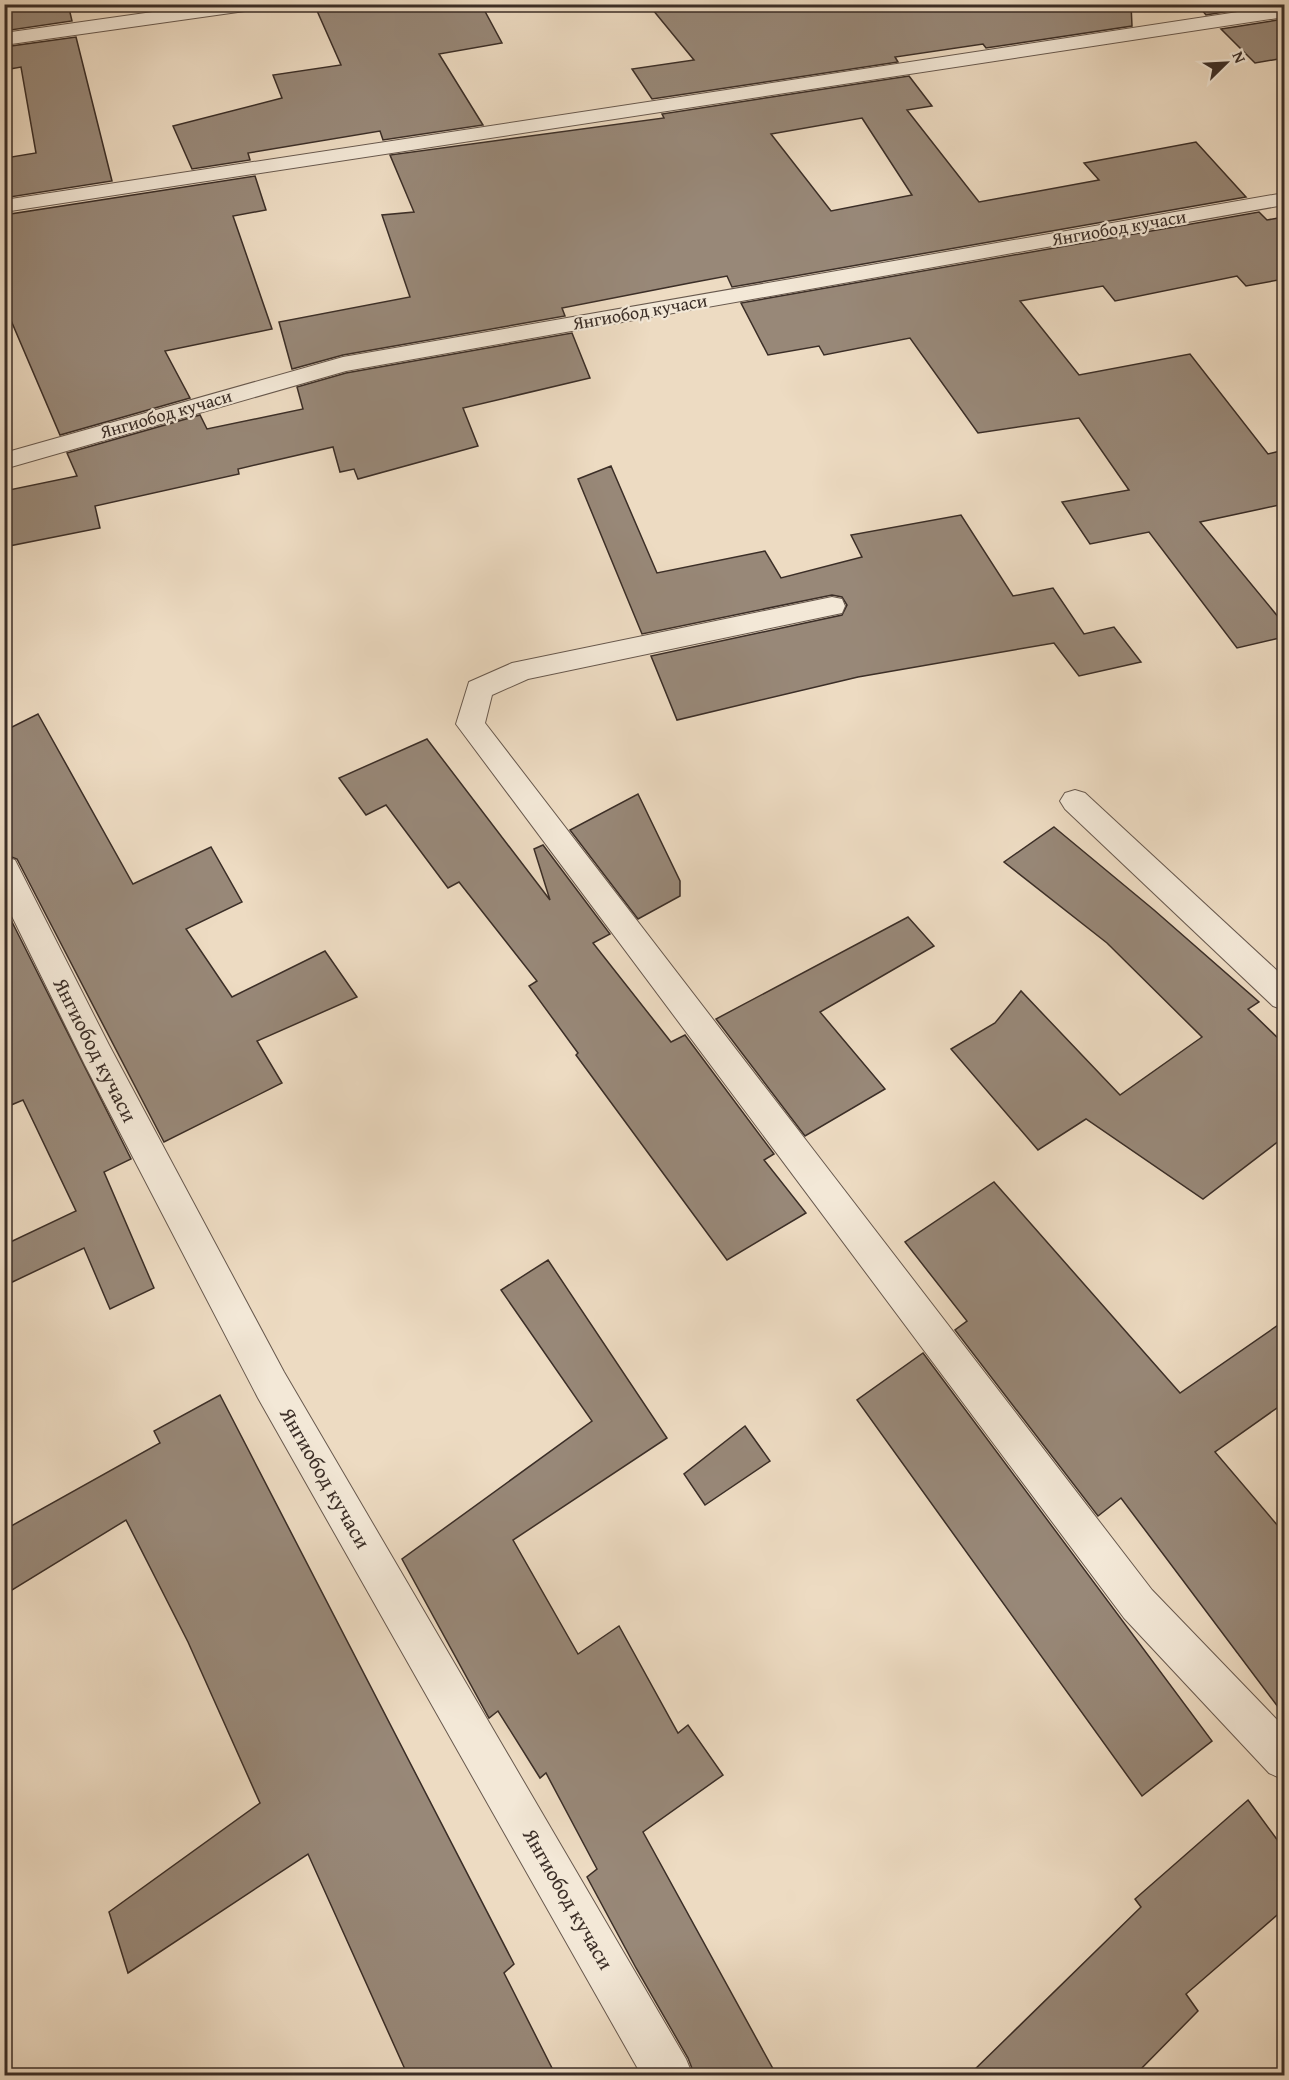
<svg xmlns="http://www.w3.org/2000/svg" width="1289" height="2080" font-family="'Gentium Book Plus',serif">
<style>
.building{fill:#988878;stroke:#3b2e27;stroke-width:1.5;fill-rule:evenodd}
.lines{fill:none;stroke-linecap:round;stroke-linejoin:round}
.minor-casing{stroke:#68594e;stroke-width:2}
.minor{fill:#f3e8d7;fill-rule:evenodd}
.labels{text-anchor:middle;stroke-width:4.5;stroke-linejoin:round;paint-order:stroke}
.far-street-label{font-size:18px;fill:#3b2e27;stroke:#f3e8d7}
.street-label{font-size:21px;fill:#3b2e27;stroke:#f3e8d7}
</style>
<rect width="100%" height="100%" fill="#eddbc2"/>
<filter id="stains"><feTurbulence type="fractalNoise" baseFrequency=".00333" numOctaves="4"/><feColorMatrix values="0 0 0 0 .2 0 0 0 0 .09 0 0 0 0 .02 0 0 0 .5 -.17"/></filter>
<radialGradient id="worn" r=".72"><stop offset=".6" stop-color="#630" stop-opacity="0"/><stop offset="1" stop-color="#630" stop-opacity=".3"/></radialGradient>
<g class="building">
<polygon points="4,4 68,4 72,21 4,31"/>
<polygon points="314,4 481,4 502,43 439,54 483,125 383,140 380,131 248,153 250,160 192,169 173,126 282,98 273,75 341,65"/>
<polygon points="648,4 1131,4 1132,26 986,48 983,44 895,57 898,62 652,99 632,69 694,60"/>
<polygon points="1197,4 1272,4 1206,15"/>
<polygon points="1284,19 1284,58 1255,63 1221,29"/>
<polygon points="76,37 112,181 10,197 5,158 36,153 21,67 4,70 4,47"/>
<path d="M 909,76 L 932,106 L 907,110 L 979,202 L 1099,180 L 1084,163 L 1196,142 L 1246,197 L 732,287 L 727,276 L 690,283 L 562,308 L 565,316 L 343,355 L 292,369 L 279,322 L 410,297 L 382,215 L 414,212 L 390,155 L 664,118 L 662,114 ZM 862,118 L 912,195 L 831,211 L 771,134 Z"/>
<polygon points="255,176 266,210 233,216 272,329 165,351 190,398 60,435 4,304 4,215"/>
<polygon points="1259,212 1267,220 1284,217 1284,279 1246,286 1237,276 1115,301 1103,286 1020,301 1079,375 1190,354 1268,454 1284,450 1284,504 1200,522 1284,624 1284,637 1237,648 1149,532 1090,544 1062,502 1129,490 1079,418 978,433 910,338 824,355 819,346 768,355 741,303"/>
<polygon points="572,333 590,378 463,408 478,446 358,479 354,469 340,472 333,447 238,469 239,474 95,506 100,528 4,547 4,491 77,476 67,453 200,415 207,429 303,409 297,387 346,373"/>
<polygon points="611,466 657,573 765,551 781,578 862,557 851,535 961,515 1013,596 1053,588 1084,634 1114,627 1141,662 1079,676 1054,643 858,677 677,720 651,656 842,615 847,605 842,597 832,595 642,634 578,479"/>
<polygon points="38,714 133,884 211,847 242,902 186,929 232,997 325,951 357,997 257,1041 282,1083 164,1142 17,859 4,854 4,731"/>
<polygon points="427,739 550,900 534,849 543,845 610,934 593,943 671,1042 685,1035 774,1154 764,1160 806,1213 727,1260 576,1055 578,1053 529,986 537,981 459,882 448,888 386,805 366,815 339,778"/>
<polygon points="638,794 680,881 680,896 638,919 570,830"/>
<polygon points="1054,827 1154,910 1259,1002 1248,1009 1284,1044 1284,1137 1203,1199 1086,1119 1038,1150 951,1049 995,1023 1021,991 1120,1095 1202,1037 1107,943 1004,862"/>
<polygon points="4,906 131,1159 104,1172 154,1288 110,1309 84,1248 4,1286 4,1245 76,1211 23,1100 4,1108"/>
<polygon points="908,917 934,946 820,1012 885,1089 805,1136 716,1019"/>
<polygon points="994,1182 1180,1393 1284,1321 1284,1403 1215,1452 1284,1533 1284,1715 1121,1498 1098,1516 955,1330 967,1321 905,1242"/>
<polygon points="548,1260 667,1438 513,1540 578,1654 619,1626 678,1733 688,1725 723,1775 643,1832 777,2076 695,2076 688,2058 636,1968 587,1877 597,1869 546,1773 540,1778 498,1711 489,1718 402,1559 592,1421 501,1290"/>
<polygon points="923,1353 1212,1741 1142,1796 857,1400"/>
<polygon points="220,1395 514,1964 504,1973 556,2076 408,2076 308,1854 128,1973 109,1912 260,1803 188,1642 126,1520 4,1595 4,1530 160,1443 154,1431"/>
<polygon points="745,1426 770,1461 705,1505 684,1474"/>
<polygon points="1248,1800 1284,1849 1284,1909 1186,1994 1198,2011 1134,2076 968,2076 1141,1907 1135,1899"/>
</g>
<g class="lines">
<defs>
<g id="minor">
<polygon points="209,4 261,4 252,10 4,45 4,33"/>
<polygon points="1284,5 1284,17 4,212 4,200"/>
<polygon points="1284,193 1284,205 346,371 4,469 4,453 343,357"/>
<polygon points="832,597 842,599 845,606 842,613 528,679 492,695 485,723 1152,1590 1284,1727 1284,1780 1269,1773 1124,1618 456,724 469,682 512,663"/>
<polygon points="1075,790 1085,793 1284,977 1284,1010 1273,1006 1065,809 1060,801 1065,793"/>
<polygon points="4,856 15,860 109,1045 284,1372 686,2059 693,2076 642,2076 258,1398 85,1065 4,900"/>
</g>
</defs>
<use href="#minor" class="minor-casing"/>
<use href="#minor" class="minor"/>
</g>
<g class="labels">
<g class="far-street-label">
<text transform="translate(1119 228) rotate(-10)" y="6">Янгиобод кучаси</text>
<text transform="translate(640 312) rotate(-10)" y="6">Янгиобод кучаси</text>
<text transform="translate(166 414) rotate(-16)" y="6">Янгиобод кучаси</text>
</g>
<g class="street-label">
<text transform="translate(95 1050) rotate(63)" y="7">Янгиобод кучаси</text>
<text transform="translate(325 1478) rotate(60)" y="7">Янгиобод кучаси</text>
<text transform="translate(568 1899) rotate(60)" y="7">Янгиобод кучаси</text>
</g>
</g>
<rect width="1289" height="2080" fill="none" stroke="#eddbc2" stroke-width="24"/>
<rect x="6" y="6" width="1277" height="2068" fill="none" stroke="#3b2e27" stroke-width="3"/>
<rect x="12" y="12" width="1265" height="2056" fill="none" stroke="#3b2e27" stroke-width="1.5"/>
<g transform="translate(1226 63) rotate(66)" stroke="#f3e8d7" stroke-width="4.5" paint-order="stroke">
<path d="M0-4.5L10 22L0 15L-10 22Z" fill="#3b2e27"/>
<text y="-9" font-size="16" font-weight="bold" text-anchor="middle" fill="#3b2e27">N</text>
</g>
<rect width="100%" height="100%" filter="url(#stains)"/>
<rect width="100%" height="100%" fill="url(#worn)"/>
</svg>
